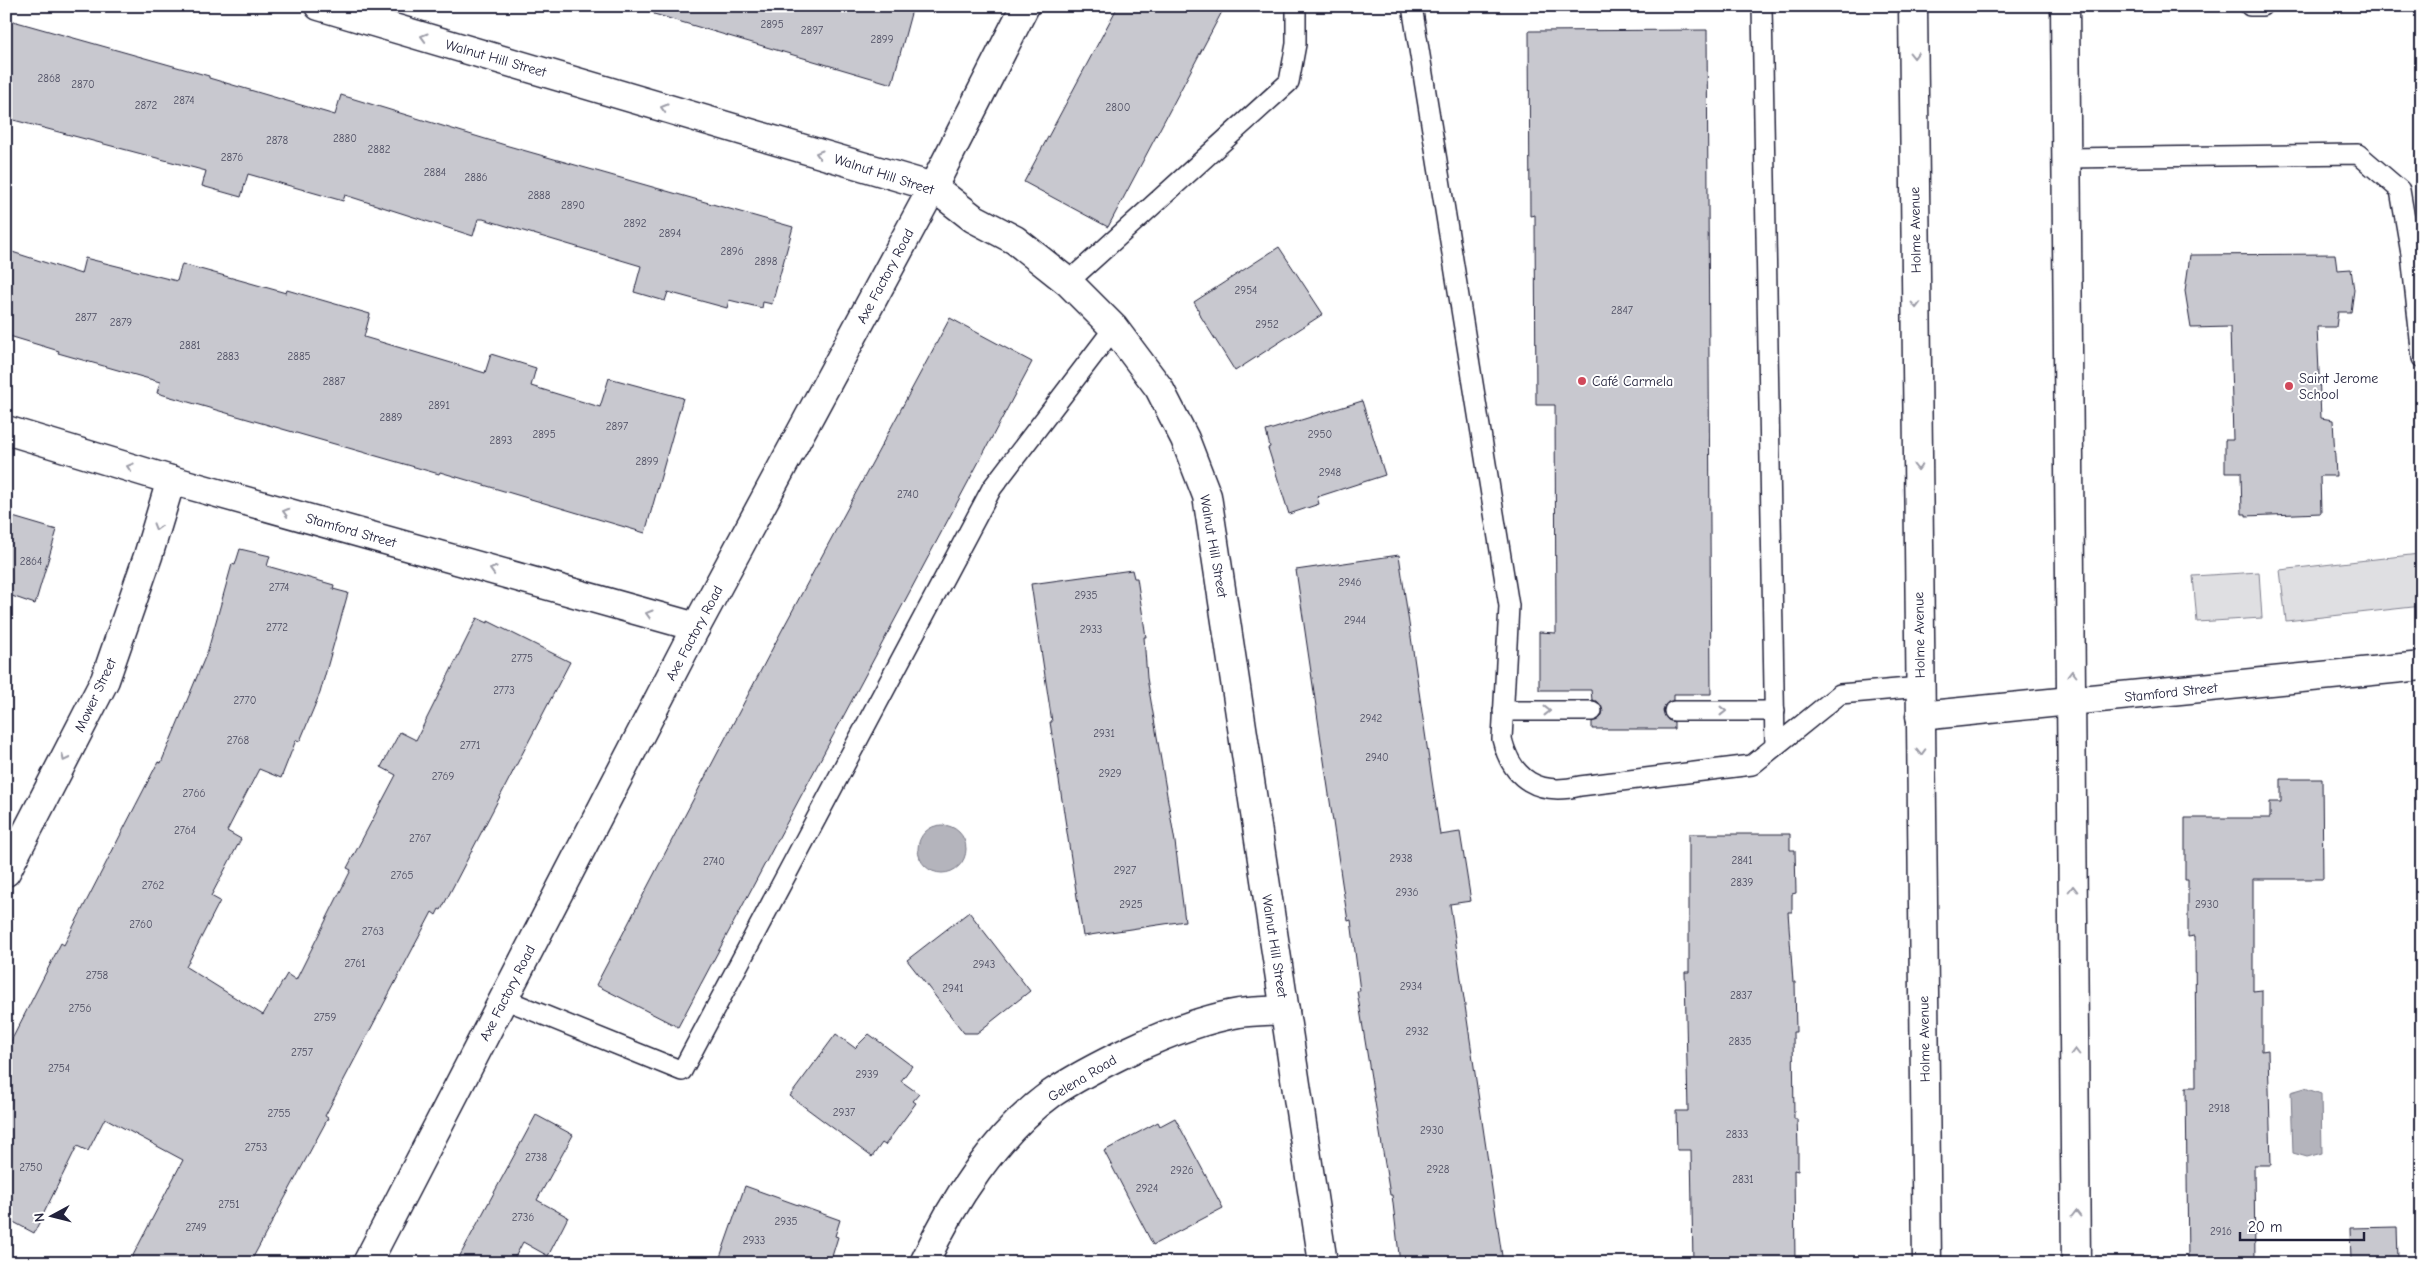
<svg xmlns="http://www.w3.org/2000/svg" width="2428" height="1269" font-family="'Comic Neue',sans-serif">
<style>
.green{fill:#dfdfe2;stroke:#80808e}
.water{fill:#b4b4bc;stroke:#7a7a88}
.building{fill:#c8c8cf;stroke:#22223b}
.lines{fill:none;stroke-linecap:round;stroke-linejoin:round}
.service-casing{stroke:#22223b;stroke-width:22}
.minor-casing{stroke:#22223b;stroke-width:31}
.secondary-casing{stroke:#22223b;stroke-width:31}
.service{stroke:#fff;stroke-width:19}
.minor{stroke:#fff;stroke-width:28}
.secondary{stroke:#fff;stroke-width:28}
.oneway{stroke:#9c9ca7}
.poi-dot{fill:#d1495b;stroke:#fff;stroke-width:2}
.labels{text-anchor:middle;stroke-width:4;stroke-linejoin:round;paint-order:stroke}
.number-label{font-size:11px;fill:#4c4c60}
.street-label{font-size:14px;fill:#22223b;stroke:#fff}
.poi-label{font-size:14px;fill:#22223b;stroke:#fff;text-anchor:start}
</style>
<rect width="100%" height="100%" fill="#fff"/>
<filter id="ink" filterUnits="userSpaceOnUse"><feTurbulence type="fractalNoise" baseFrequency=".02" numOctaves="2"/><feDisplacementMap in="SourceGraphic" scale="10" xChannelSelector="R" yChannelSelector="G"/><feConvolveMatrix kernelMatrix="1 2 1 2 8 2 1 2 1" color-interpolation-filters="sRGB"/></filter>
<g filter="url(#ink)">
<g class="green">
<polygon points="2419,554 2422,606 2286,621 2280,570"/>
<polygon points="2259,572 2262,618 2197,622 2193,576"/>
</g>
<g class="water">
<circle cx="942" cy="849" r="24"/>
<polygon points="2305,1088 2321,1094 2322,1153 2307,1157 2293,1153 2291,1092"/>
</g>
<g class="building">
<polygon points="655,6 913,6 892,84 654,14"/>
<polygon points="1118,6 1225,6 1108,227 1024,182"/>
<polygon points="6,19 209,76 209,78 335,115 341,95 505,145 793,227 772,304 763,302 762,308 729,300 727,308 668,292 665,301 634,292 641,266 483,219 478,219 473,236 345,195 343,201 248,174 241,197 202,186 206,171 6,118"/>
<polygon points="1707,30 1711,694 1674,694 1674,700 1665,705 1663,711 1668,720 1674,722 1674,729 1592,729 1592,722 1601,717 1603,711 1598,702 1592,700 1591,690 1539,690 1539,632 1556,633 1555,405 1536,405 1535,215 1530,216 1529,31"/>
<polygon points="1279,247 1323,314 1235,371 1198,312 1199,311 1194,302"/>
<polygon points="6,250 81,274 85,258 177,281 182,264 286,293 287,290 370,314 364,337 485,373 491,354 536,368 531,386 600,407 609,378 683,398 645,533 440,472 439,474 157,393 160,382 58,353 59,351 6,335"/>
<polygon points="2335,254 2337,270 2351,269 2354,290 2351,312 2338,312 2336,327 2317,327 2321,418 2333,420 2336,476 2320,476 2321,513 2246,516 2246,514 2242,514 2241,472 2225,472 2225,440 2233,440 2230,327 2191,328 2185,291 2190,255"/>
<polygon points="950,318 1032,362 678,1027 596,985 781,632"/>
<polygon points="1362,401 1385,475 1317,497 1319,504 1289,514 1268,448 1270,447 1266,431"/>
<polygon points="6,515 57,530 35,604 6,594"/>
<polygon points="240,549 270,556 267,566 334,585 333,589 348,593 320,693 300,741 296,740 281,778 259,769 227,831 241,839 211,896 220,901 186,967 263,1015 287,974 296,980 351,870 347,868 396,775 381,767 400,732 416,740 477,618 488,623 488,621 570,662 441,910 439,909 436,915 432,912 325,1116 328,1118 250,1263 129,1263 183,1160 105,1118 88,1151 77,1146 34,1233 6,1218 6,1051 61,943 64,945 68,937 158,762 161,763 208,650 232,564 235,565"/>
<polygon points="1399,555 1440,835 1460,832 1471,901 1450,904 1503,1263 1400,1263 1392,1195 1390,1195 1357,991 1360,991 1351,920 1348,921 1342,883 1296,570"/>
<polygon points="1132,570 1134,578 1137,578 1146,637 1144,637 1147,678 1175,842 1185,921 1083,936 1050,722 1052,722 1031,584"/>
<polygon points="2281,779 2322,779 2323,879 2253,879 2253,991 2262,990 2262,1051 2268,1050 2271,1165 2254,1165 2255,1263 2188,1263 2186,1087 2196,1087 2195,936 2188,937 2188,880 2185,880 2185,818 2270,818 2270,802 2281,802"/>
<polygon points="1689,834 1790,834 1790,850 1795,850 1796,893 1792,894 1792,912 1788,912 1793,982 1795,982 1796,1032 1793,1032 1794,1119 1797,1119 1798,1148 1798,1171 1794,1170 1795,1263 1693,1263 1691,1150 1677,1150 1676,1111 1688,1111 1685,972 1689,972"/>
<polygon points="969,912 1030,991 977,1033 964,1033 907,960"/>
<polygon points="836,1034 855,1048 869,1034 912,1066 901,1081 919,1094 913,1101 916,1103 885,1145 882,1143 872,1157 790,1096"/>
<polygon points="536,1115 573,1135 537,1200 568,1217 563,1227 548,1256 523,1242 512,1263 456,1263"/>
<polygon points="1175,1118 1223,1208 1153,1245 1104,1151 1158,1122 1160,1126"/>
<polygon points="745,1186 840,1220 835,1236 838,1237 830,1263 718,1263"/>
<polygon points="2397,1227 2398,1259 2351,1260 2350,1228"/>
</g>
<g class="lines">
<defs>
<g id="service">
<path d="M 1412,6 L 1509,606 L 1502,739 C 1512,780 1539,796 1580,786 L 1752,765 L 1840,694 L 1920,687"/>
<polyline points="1762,6 1775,746"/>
<polyline points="2250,6 2262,6"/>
<polyline points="2067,158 2358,154 2400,190 2411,254 2422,358"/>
<polyline points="1068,282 1289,82 1296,44 1296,6"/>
<polyline points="1503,711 1592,711"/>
<polyline points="1674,711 1775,711"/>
<polyline points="504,999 682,1071 992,488 1114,328"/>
</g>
<g id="minor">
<polyline points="319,6 933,187 973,218 1015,240 1068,282 1114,328 1159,388 1185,439 1207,496 1323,1263"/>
<polyline points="6,430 171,480 696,627"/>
<polyline points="1920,716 2422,666"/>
<polyline points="6,872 105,680 148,556 171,480"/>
<polyline points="367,1263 696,627 933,187 1025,6"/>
<path d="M 924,1263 C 952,1202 996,1134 1051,1094 C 1076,1077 1104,1063 1131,1050 C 1163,1035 1204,1019 1239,1013 C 1254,1011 1270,1011 1285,1010"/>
</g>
<g id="secondary">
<polyline points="1913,6 1927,1263"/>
<polyline points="2065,6 2076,1263"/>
</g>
</defs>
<use href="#service" class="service-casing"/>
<use href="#minor" class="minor-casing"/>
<use href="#secondary" class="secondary-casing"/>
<use href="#service" class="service"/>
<use href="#minor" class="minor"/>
<use href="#secondary" class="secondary"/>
</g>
<defs><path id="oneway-chevron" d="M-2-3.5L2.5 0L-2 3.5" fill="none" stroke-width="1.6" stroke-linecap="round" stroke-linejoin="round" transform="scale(1.25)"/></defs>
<g class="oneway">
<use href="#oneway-chevron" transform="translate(424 37) rotate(-164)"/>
<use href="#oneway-chevron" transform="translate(1914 55) rotate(89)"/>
<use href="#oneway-chevron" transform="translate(664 108) rotate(-164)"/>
<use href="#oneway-chevron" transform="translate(819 154) rotate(-164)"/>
<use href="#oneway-chevron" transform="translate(1916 305) rotate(89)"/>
<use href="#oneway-chevron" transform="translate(130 467) rotate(-163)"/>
<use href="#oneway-chevron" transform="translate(1918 467) rotate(89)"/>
<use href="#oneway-chevron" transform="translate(286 512) rotate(-164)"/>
<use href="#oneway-chevron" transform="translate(157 527) rotate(106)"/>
<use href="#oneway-chevron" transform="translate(493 570) rotate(-164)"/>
<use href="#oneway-chevron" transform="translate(649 614) rotate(-164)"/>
<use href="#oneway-chevron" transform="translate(2072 674) rotate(-90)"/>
<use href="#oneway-chevron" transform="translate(1547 711)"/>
<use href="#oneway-chevron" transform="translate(1723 711)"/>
<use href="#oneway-chevron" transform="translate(1921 752) rotate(89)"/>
<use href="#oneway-chevron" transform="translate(65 758) rotate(117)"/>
<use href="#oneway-chevron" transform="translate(2073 889) rotate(-90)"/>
<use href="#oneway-chevron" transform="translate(2075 1052) rotate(-90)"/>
<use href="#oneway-chevron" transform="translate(2076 1214) rotate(-90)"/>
</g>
</g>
<g class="poi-dot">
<circle cx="1582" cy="381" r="5"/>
<circle cx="2289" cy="386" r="5"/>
</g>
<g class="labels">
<g class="number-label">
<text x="772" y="28">2895</text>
<text x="812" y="34">2897</text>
<text x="882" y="43">2899</text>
<text x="49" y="82">2868</text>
<text x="83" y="88">2870</text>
<text x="184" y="104">2874</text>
<text x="146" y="109">2872</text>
<text x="1118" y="111">2800</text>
<text x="345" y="142">2880</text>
<text x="277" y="144">2878</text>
<text x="379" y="153">2882</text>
<text x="232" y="161">2876</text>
<text x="435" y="176">2884</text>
<text x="476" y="181">2886</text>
<text x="539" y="199">2888</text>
<text x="573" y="209">2890</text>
<text x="635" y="227">2892</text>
<text x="670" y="237">2894</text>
<text x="732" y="255">2896</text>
<text x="766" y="265">2898</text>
<text x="1246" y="294">2954</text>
<text x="1622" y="314">2847</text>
<text x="86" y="321">2877</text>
<text x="121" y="326">2879</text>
<text x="1267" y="328">2952</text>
<text x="190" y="349">2881</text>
<text x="228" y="360">2883</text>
<text x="299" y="360">2885</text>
<text x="334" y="385">2887</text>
<text x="439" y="409">2891</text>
<text x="391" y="421">2889</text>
<text x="617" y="430">2897</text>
<text x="544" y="438">2895</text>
<text x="1320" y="438">2950</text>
<text x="501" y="444">2893</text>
<text x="647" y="465">2899</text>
<text x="1330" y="476">2948</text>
<text x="908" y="498">2740</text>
<text x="31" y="565">2864</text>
<text x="1350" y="586">2946</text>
<text x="279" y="591">2774</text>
<text x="1086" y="599">2935</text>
<text x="1355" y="624">2944</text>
<text x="277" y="631">2772</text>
<text x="1091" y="633">2933</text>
<text x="522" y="662">2775</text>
<text x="504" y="694">2773</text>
<text x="245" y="704">2770</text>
<text x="1371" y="722">2942</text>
<text x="1104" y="737">2931</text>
<text x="238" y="744">2768</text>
<text x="470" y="749">2771</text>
<text x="1377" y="761">2940</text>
<text x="1110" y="777">2929</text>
<text x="443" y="780">2769</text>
<text x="194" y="797">2766</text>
<text x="185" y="834">2764</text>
<text x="420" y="842">2767</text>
<text x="1401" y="862">2938</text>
<text x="1742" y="864">2841</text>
<text x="714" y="865">2740</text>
<text x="1125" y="874">2927</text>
<text x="402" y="879">2765</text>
<text x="1742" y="886">2839</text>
<text x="153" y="889">2762</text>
<text x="1407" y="896">2936</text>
<text x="1131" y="908">2925</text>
<text x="2207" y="908">2930</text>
<text x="141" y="928">2760</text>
<text x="373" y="935">2763</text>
<text x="355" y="967">2761</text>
<text x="984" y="968">2943</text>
<text x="97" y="979">2758</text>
<text x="1411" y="990">2934</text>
<text x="953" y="992">2941</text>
<text x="1741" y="999">2837</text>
<text x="80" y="1012">2756</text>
<text x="325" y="1021">2759</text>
<text x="1417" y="1035">2932</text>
<text x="1740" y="1045">2835</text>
<text x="302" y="1056">2757</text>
<text x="59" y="1072">2754</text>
<text x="867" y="1078">2939</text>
<text x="2219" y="1112">2918</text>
<text x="844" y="1116">2937</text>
<text x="279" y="1117">2755</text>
<text x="1432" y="1134">2930</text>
<text x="1737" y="1138">2833</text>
<text x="256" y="1151">2753</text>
<text x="536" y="1161">2738</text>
<text x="31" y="1171">2750</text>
<text x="1438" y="1173">2928</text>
<text x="1182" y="1174">2926</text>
<text x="1743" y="1183">2831</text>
<text x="1147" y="1192">2924</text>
<text x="229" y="1208">2751</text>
<text x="523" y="1221">2736</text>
<text x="786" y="1225">2935</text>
<text x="196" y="1231">2749</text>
<text x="2221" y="1235">2916</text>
<text x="754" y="1244">2933</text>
</g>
<g class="street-label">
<text transform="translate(496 58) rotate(16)" y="5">Walnut Hill Street</text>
<text transform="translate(884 174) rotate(18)" y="5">Walnut Hill Street</text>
<text transform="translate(1915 230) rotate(-91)" y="5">Holme Avenue</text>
<text transform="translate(885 276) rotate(-62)" y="5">Axe Factory Road</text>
<text transform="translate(351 530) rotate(16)" y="5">Stamford Street</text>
<text transform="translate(1214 546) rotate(80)" y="5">Walnut Hill Street</text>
<text transform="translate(694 633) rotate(-62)" y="5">Axe Factory Road</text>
<text transform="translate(1919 635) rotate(-91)" y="5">Holme Avenue</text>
<text transform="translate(2171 692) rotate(-6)" y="5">Stamford Street</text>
<text transform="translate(95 695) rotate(-65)" y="5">Mower Street</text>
<text transform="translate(1275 946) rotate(81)" y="5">Walnut Hill Street</text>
<text transform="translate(507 993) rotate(-63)" y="5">Axe Factory Road</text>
<text transform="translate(1924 1039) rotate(-91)" y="5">Holme Avenue</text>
<text transform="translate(1082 1078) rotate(-31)" y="5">Gelena Road</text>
</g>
<g class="poi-label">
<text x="2299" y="383">Saint Jerome<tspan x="2299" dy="16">School</tspan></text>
<text x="1592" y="386">Café Carmela</text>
</g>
</g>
<rect width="2428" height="1269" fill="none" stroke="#fff" stroke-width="25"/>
<rect x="12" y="12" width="2403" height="1244" fill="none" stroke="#22223b" stroke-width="2" filter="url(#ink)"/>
<g transform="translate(52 1216) rotate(263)" stroke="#ffffff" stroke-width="4" paint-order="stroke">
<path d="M0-4L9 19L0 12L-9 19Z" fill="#22223b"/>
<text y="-8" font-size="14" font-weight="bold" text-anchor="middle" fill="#22223b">N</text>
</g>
<path d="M2240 1232v8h124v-8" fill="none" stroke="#22223b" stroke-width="2.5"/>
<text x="2248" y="1232" font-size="15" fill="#22223b" stroke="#ffffff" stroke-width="4" paint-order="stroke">20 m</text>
</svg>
